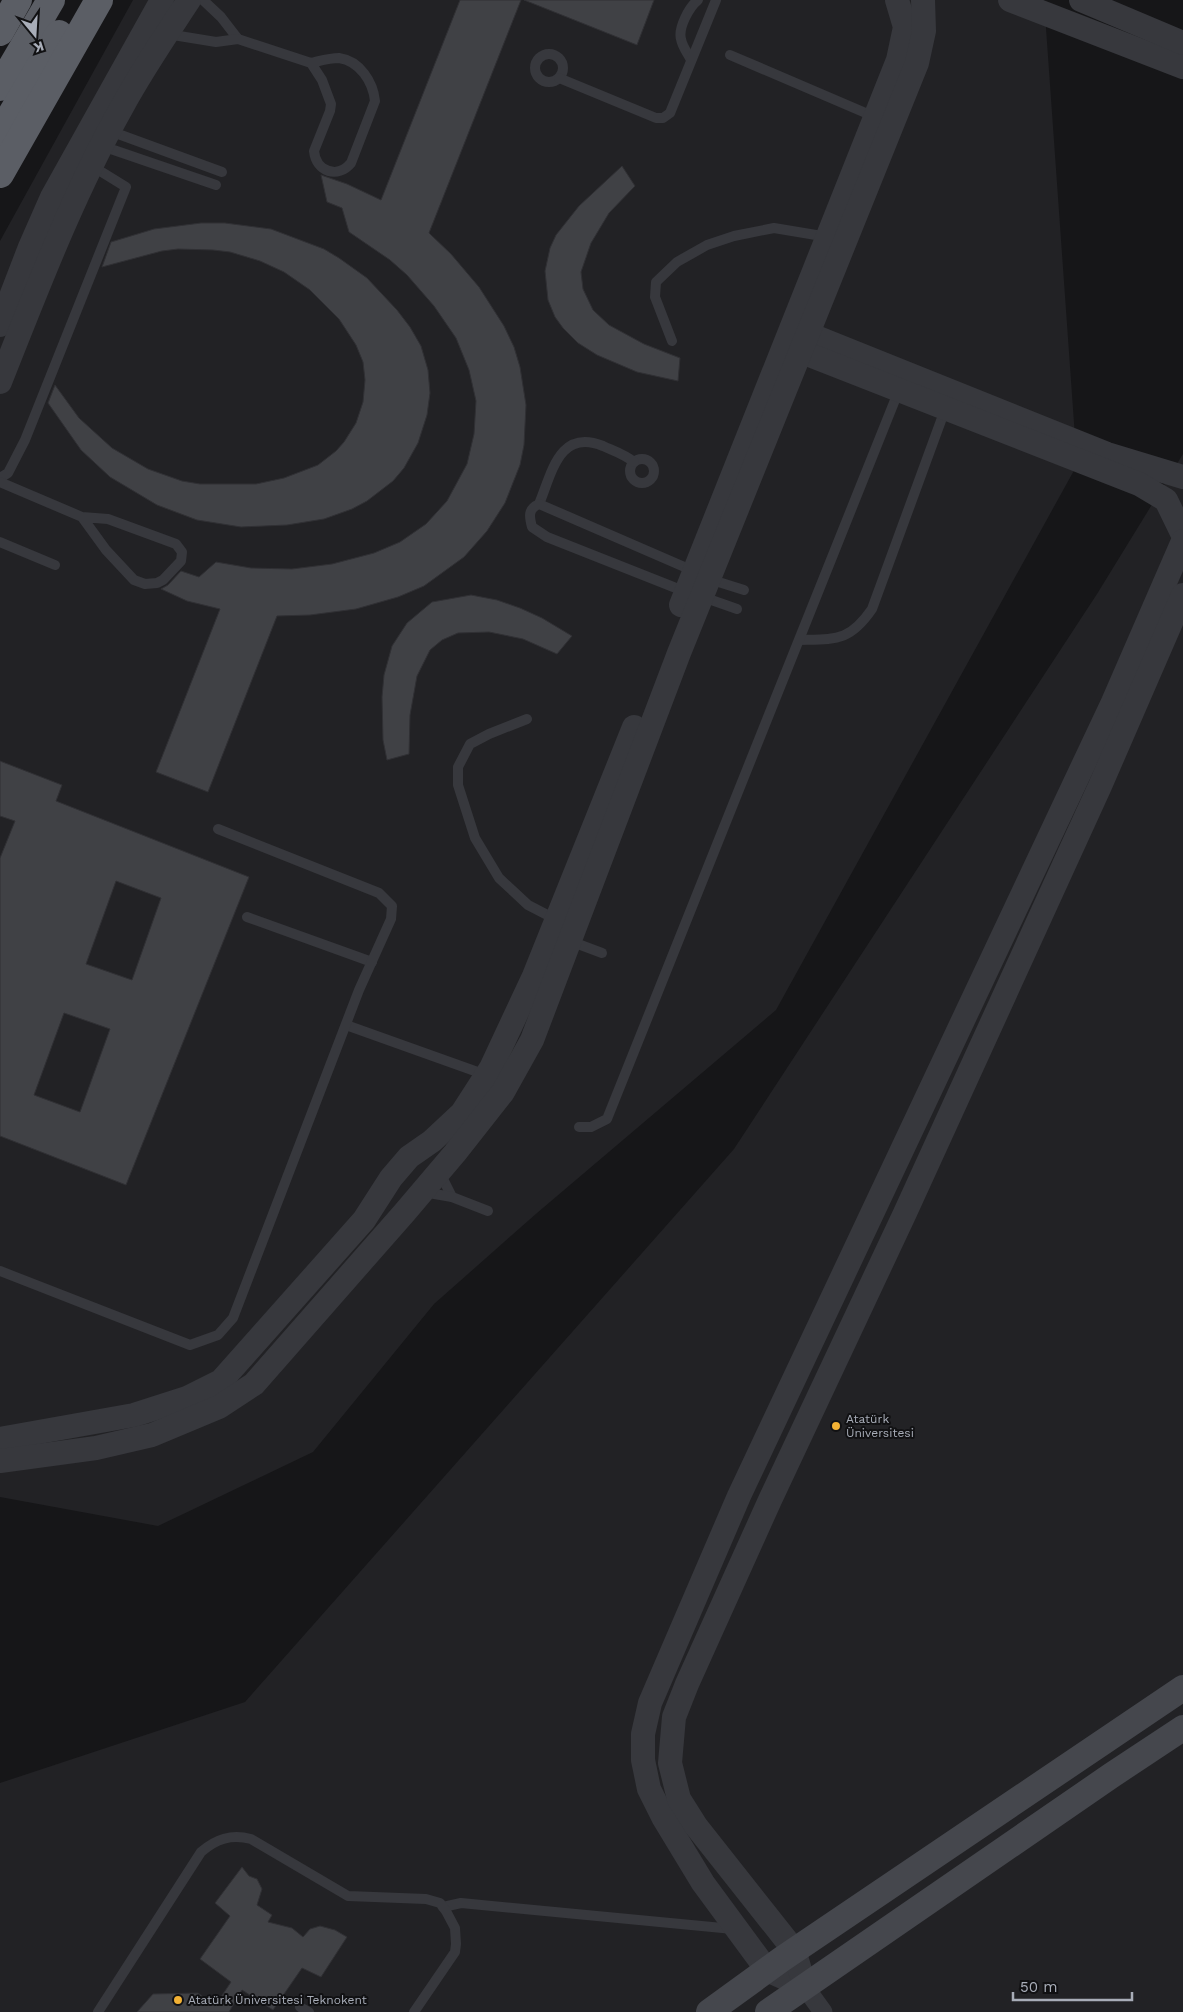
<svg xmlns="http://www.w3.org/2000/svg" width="1183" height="2012" font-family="'Work Sans',sans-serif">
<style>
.built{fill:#222225}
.building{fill:#404145;stroke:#303034;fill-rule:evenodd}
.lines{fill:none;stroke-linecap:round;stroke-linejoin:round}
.service{stroke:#37383d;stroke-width:10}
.minor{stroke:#37383d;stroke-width:19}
.tertiary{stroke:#37383d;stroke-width:24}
.secondary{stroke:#45474d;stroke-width:26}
.trunk{stroke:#5b5e65;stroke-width:28}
.poi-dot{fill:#f2b134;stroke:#111113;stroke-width:2}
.labels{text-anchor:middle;stroke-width:4;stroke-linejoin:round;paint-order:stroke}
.poi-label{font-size:12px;fill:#a8adb8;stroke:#111113;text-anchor:start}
</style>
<rect width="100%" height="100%" fill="#161618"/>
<g class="built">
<polygon points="133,0 1044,0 1077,465 776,1010 537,1213 434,1304 313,1452 158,1526 0,1497 0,241"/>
<polygon points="1183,454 1183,2012 0,2012 0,1783 245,1702 734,1149 1097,594"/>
</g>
<g class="building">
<polygon points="460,0 521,0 429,233 451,254 479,287 504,326 514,347 520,367 526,405 524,445 520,465 505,503 487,531 464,557 424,586 398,597 356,609 310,615 277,616 208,792 156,772 220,609 187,601 161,589 168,585 181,571 199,577 216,562 251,568 292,569 332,564 374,553 400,542 426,524 447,501 467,464 474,434 476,401 469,370 456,338 434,306 407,275 390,260 349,232 342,208 327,202 321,175 347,184 381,200"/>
<polygon points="524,0 654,0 637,45"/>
<polygon points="622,166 635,186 609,213 591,243 581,272 583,289 593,310 609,325 644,344 680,358 678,381 637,372 597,355 578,343 563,328 555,317 548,300 545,271 550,248 556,235 579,206"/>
<polygon points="201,223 225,223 271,229 324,249 339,258 367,278 397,310 410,327 421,346 428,370 430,393 427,415 418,443 404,468 393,481 367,501 352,509 324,519 287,525 241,527 197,520 157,505 110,477 81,450 48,403 55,385 79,418 112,448 148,469 182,481 200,484 256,484 284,478 318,465 336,451 344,442 356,423 363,402 365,380 363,362 356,345 339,319 310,290 284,272 260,261 230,252 213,250 178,249 162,251 102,267 111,242 154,229"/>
<polygon points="471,595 497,600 520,608 542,618 572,636 557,654 523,639 489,632 458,633 442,640 430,650 417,676 410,715 409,754 387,760 383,740 382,697 384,675 392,646 407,623 432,602"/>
<path d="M 0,761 L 62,785 L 56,801 L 249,877 L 126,1185 L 0,1136 L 0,858 L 15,821 L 0,816 ZM 116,881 L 161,898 L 132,980 L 86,964 ZM 64,1013 L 110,1029 L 80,1112 L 34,1095 Z"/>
<polygon points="242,1867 249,1876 257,1879 262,1889 257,1905 272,1915 268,1922 292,1928 303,1937 310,1929 320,1926 335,1930 347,1937 321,1977 302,1968 273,2010 242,1990 229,2012 137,2012 153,1994 198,1993 215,2006 231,1982 200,1959 230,1916 215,1903"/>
</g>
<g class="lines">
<g class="service">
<polyline points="203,0 221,17 238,39"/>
<path d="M 167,34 L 216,42 L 238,39 L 311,63 L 322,80 L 331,104 L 330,111 L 314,151 C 316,172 338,179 351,163 L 375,101 C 373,82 360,61 339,58 C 329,58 320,61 311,63"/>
<circle cx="549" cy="68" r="14"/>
<polyline points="730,55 875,117"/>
<path d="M 691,60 C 688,54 682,46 681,39 C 678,28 689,7 698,0"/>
<polyline points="559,78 656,118 663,118 670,113 716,0"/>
<polyline points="110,131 222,172"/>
<polyline points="102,146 216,185"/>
<polyline points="672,341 655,297 656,282 677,262 707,245 734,236 774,228 828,237"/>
<circle cx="642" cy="471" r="12"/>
<polyline points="0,478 8,473 25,440 126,187 92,166"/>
<polyline points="0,482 82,517 106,550 134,580 145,584 157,583 163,580 181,561 182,552 176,544 108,519 82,517"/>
<path d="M 539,504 C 552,473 559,428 603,446 C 614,451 624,454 634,462"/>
<polyline points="0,542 55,565"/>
<polyline points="709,579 744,590"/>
<path d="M 686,592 L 547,537 L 532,527 C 529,516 528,509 539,504 L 696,572"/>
<polyline points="700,596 737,609"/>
<path d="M 800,640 C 837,639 850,641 872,609 L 946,407"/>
<polyline points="527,719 489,734 470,744 458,767 458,785 475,838 499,878 528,905 557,920"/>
<polyline points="247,917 372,962"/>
<polyline points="570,941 602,953"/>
<polyline points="346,1025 486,1075"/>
<polyline points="579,1127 591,1127 607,1119 899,390"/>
<polyline points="439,1171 452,1197"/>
<polyline points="423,1192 452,1197 488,1211"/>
<polyline points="0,1271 190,1345 218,1335 233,1318 359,990 391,919 392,906 379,893 218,829"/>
<polyline points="443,1907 461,1903 733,1929"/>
<polyline points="300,2007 309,2012"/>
<path d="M 98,2012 L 201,1852 C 216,1839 231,1834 251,1839 L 348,1896 L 426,1899 L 440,1903 L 446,1911 L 455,1928 L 456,1944 L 455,1952 L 414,2012"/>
</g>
<polyline class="minor" points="805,1987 823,2012"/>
<g class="tertiary">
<polyline points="1010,0 1183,67"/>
<polyline points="1081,0 1183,43"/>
<polyline points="0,325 30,247 52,197 162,0"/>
<polyline points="808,334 1107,454 1183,477"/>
<polyline points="802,352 1139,484 1166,500 1183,535"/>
<path d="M 0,382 C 37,289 73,194 122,107 C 142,70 166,35 189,0"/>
<polyline points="681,605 898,60 905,27 897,0"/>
<polyline points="0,1439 134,1415 187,1398 221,1381 364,1220 391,1178 409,1157 432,1141 462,1113 491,1068 534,976 634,727"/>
<polyline points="0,1461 96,1448 152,1435 219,1407 254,1384 405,1212 455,1153 503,1092 532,1040 679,653 917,63 924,31 923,0"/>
<polyline points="805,1987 767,1970 703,1883 663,1817 649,1789 643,1760 643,1734 650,1703 739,1496 1113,702 1183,541"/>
<polyline points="805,1987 794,1950 696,1826 679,1799 670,1763 674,1717 687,1684 770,1500 905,1213 1100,786 1183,595"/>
</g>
<g class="secondary">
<polyline points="709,2012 782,1959 1183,1688"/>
<polyline points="768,2012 1112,1775 1183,1728"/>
</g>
<g class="trunk">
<polyline points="0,32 18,0"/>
<polyline points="0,87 51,0"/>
<polyline points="0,134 59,34"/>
<polyline points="0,174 99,0"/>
</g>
</g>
<g class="poi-dot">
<circle cx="836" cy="1426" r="5"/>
<circle cx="178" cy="2000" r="5"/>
</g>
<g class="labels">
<g class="poi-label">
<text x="846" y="1423">Atatürk<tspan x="846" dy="14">Üniversitesi</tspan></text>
<text x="188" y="2004">Atatürk Üniversitesi Teknokent</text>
</g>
</g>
<g transform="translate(35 35) rotate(162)" stroke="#111113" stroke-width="4" paint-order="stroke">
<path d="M0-4L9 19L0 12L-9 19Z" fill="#a8adb8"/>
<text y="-8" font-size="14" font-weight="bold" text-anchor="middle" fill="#a8adb8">K</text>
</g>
<path d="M1013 1992v8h119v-8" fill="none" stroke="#a8adb8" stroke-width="2.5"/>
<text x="1020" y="1992" font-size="15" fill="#a8adb8" stroke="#111113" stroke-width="4" paint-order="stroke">50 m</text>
</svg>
